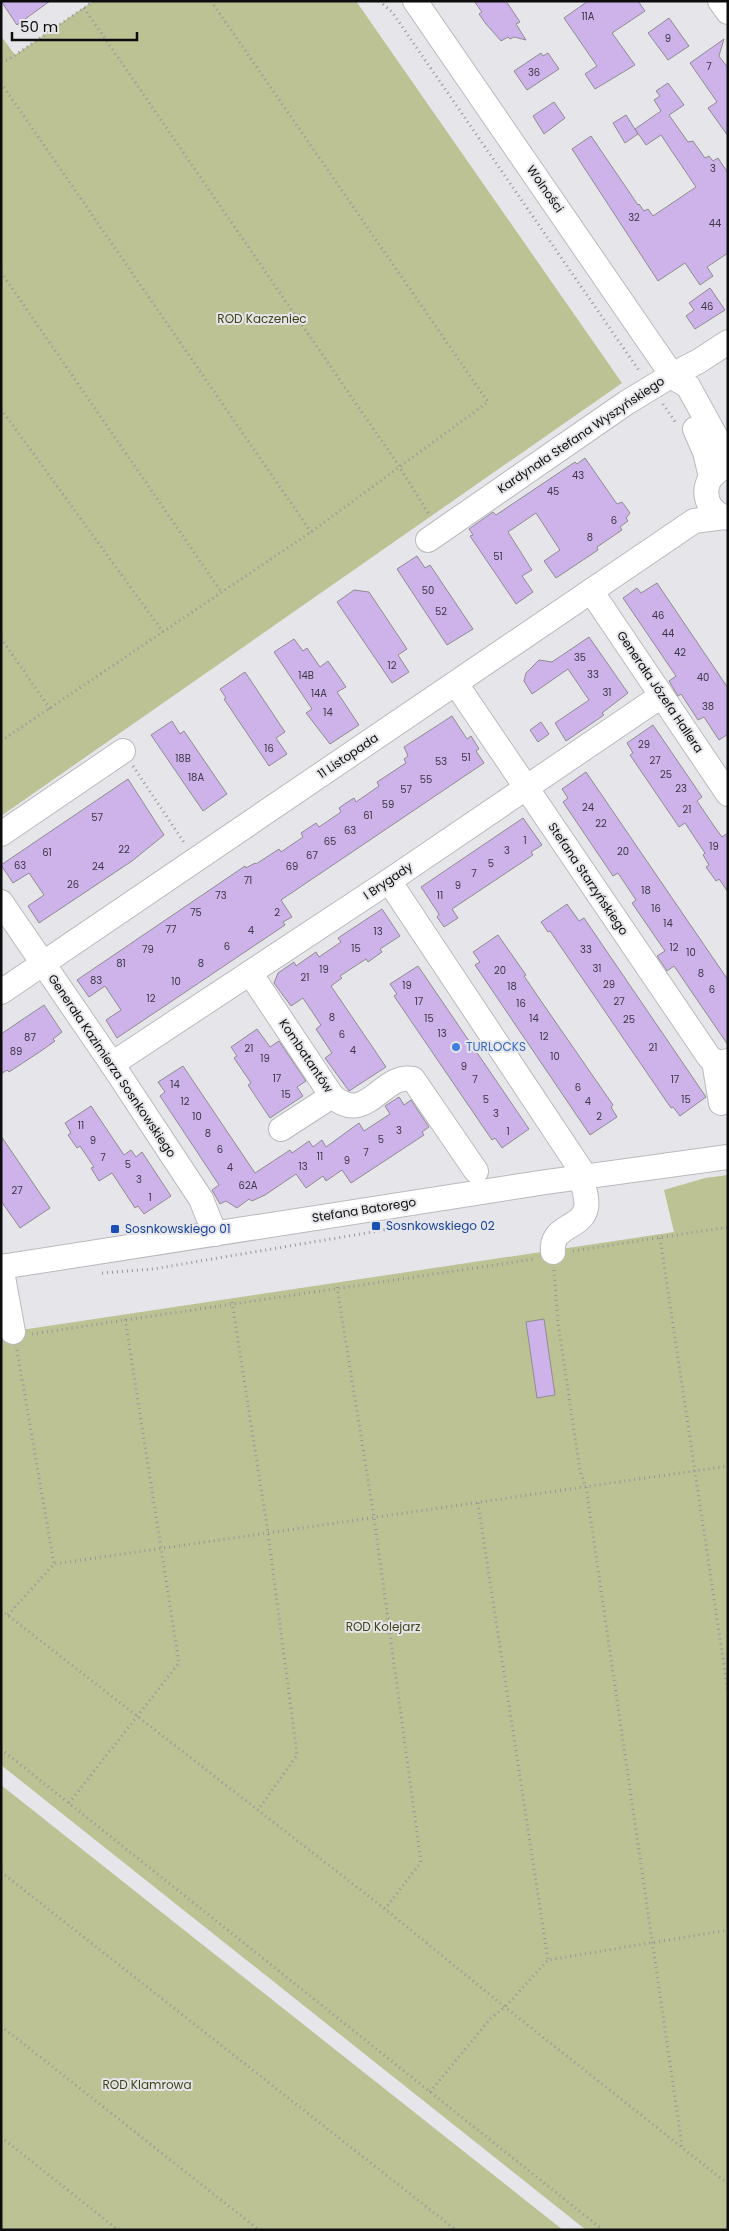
<svg xmlns="http://www.w3.org/2000/svg" width="729" height="2231" font-family="Poppins,sans-serif">
<style>
.green{fill:#bcc294}
.building{fill:#cdb3ea;stroke:#8e8c90}
.lines{fill:none;stroke-linecap:round;stroke-linejoin:round}
.minor-casing{stroke:#b9babd;stroke-width:26}
.path{stroke:#969699;stroke-width:3;stroke-dasharray:1 4;stroke-linecap:butt}
.minor{stroke:#fff;stroke-width:24}
.shop-dot{fill:#3f7fe0;stroke:#e6e6ea;stroke-width:2}
.transit-dot{fill:#1a4fb4;stroke:#e6e6ea;stroke-width:2}
.labels{text-anchor:middle;stroke-width:4;stroke-linejoin:round;paint-order:stroke}
.number-label{font-size:10px;fill:#3d3645}
.street-label{font-size:12px;fill:#0d0d0e;stroke:#e6e6ea}
.park-label{font-size:12px;fill:#3f4315;stroke:#e6e6ea}
.shop-label{font-size:12px;fill:#366cbe;stroke:#e6e6ea;text-anchor:start}
.transit-label{font-size:12px;fill:#164399;stroke:#e6e6ea;text-anchor:start}
</style>
<rect width="100%" height="100%" fill="#e6e6ea"/>
<g class="green">
<polygon points="93,1 356,1 622,383 1,816 1,36 15,55"/>
<polygon points="728,1175 728,2230 586,2230 1,1765 1,1333 674,1232 664,1190 705,1178"/>
<polygon points="1,1785 563,2230 1,2230"/>
</g>
<g class="building">
<polygon points="1,1 50,1 17,25"/>
<polygon points="474,1 506,1 520,22 516,24 526,40 514,37 510,39 508,37 501,41 486,24 479,14 482,12"/>
<polygon points="588,1 638,1 645,11 612,33 635,65 595,89 585,74 597,66 564,18"/>
<polygon points="669,18 689,46 668,60 648,33"/>
<polygon points="724,39 719,56 728,68 728,136 708,108 717,102 690,63"/>
<polygon points="541,53 543,56 548,53 559,69 527,90 514,71"/>
<polygon points="668,83 684,105 669,115 688,142 693,141 705,158 709,156 713,161 718,158 728,173 728,253 707,267 713,276 700,285 685,263 658,281 572,149 591,136 638,205 639,204 644,211 648,209 653,216 696,187 661,135 646,145 635,129 661,111 654,100 660,96 656,91"/>
<polygon points="554,102 565,118 544,134 533,116"/>
<polygon points="626,115 638,134 625,143 613,123"/>
<polygon points="710,288 725,310 695,329 686,316 694,310 689,303"/>
<polygon points="585,458 617,504 622,502 630,513 626,518 628,521 620,527 622,530 597,547 598,550 556,578 544,561 560,550 536,513 508,532 532,570 522,576 533,592 516,604 470,536 473,535 469,529 493,512 496,515 575,462 577,464"/>
<polygon points="417,556 425,568 430,565 473,629 447,645 397,569"/>
<polygon points="657,583 728,688 728,734 719,740 704,717 698,720 681,694 678,696 676,693 669,681 676,676 623,598 637,588 641,593"/>
<polygon points="354,590 369,592 407,649 398,655 409,672 392,683 337,602"/>
<polygon points="589,637 628,693 602,713 604,715 566,741 555,723 589,700 568,669 532,694 524,681 526,673 539,660 552,662"/>
<polygon points="294,639 303,651 307,648 320,667 328,661 346,687 337,692 359,725 330,744 306,713 312,709 274,652"/>
<polygon points="245,672 285,732 276,738 287,754 269,766 224,699 226,698 220,689"/>
<polygon points="452,716 467,739 471,736 479,749 476,751 484,763 281,900 292,917 283,922 285,925 117,1038 106,1020 121,1010 105,986 89,997 77,980 245,866 246,868 255,863 256,864 279,849 281,852 303,837 301,833 316,823 319,827 341,812 339,808 346,803 354,798 356,802 379,786 377,782 406,763 404,759 408,756 404,747"/>
<polygon points="172,721 180,734 184,731 227,794 203,811 151,735"/>
<polygon points="541,722 549,734 538,742 530,730"/>
<polygon points="653,725 702,797 697,801 714,826 722,837 728,833 728,892 719,879 716,881 706,867 709,865 703,855 705,853 685,823 679,827 630,755 633,753 627,743"/>
<polygon points="586,772 728,980 728,1045 674,966 667,971 657,956 665,951 632,903 636,900 618,873 613,876 563,802 568,798 562,789"/>
<polygon points="128,779 164,835 132,861 39,923 28,906 44,895 29,873 13,883 1,865"/>
<polygon points="523,818 542,845 531,852 533,855 452,909 458,918 444,927 437,917 439,914 421,887"/>
<polygon points="567,904 579,921 584,918 706,1097 680,1116 673,1107 671,1108 550,931 548,932 541,922"/>
<polygon points="382,909 400,936 380,949 382,952 368,962 366,959 340,976 342,978 331,986 386,1067 349,1091 325,1058 332,1053 316,1029 321,1025 303,998 291,1006 274,983 278,973 294,962 296,966 316,952 319,957 341,942 338,938"/>
<polygon points="498,935 526,975 524,976 541,1001 613,1105 611,1107 617,1117 590,1135 475,965 480,962 473,952"/>
<polygon points="418,966 529,1129 502,1148 495,1138 492,1140 394,996 397,994 390,984"/>
<polygon points="44,1005 62,1032 53,1039 55,1041 41,1051 9,1072 7,1070 1,1074 1,1034"/>
<polygon points="257,1029 270,1047 279,1041 306,1081 297,1087 303,1096 270,1118 248,1085 251,1083 234,1058 237,1056 231,1047"/>
<polygon points="183,1066 255,1173 290,1150 292,1153 309,1141 313,1147 322,1140 326,1147 359,1123 364,1131 390,1114 385,1106 399,1097 404,1105 411,1100 429,1127 422,1132 424,1135 351,1183 342,1170 326,1181 323,1176 306,1188 296,1174 265,1195 252,1201 249,1199 237,1208 226,1201 220,1204 212,1190 219,1185 160,1096 165,1092 158,1082"/>
<polygon points="91,1106 124,1155 131,1150 136,1157 142,1152 171,1196 144,1214 138,1206 135,1208 112,1173 99,1181 91,1168 94,1167 80,1146 77,1148 68,1135 71,1133 65,1123"/>
<polygon points="1,1136 50,1208 20,1228 1,1201"/>
<polygon points="544,1319 555,1395 537,1398 526,1322"/>
</g>
<g class="lines">
<defs>
<g id="minor">
<polyline points="415,1 674,378 688,386 728,459"/>
<polyline points="720,1 728,12"/>
<polyline points="695,429 705,452 711,477"/>
<path d="M 723,468 C 699,479 701,511 728,518"/>
<polyline points="428,540 626,403 672,375 699,361 728,342"/>
<polyline points="591,591 728,794"/>
<path d="M 456,684 L 709,1057 C 715,1062 720,1063 728,1061"/>
<polyline points="1,834 123,751"/>
<polyline points="389,881 585,1176"/>
<polyline points="1,902 112,1064 201,1199 215,1234"/>
<path d="M 250,973 L 332,1096 C 367,1127 382,1072 413,1079 L 476,1171"/>
<polyline points="1,992 694,521 724,517"/>
<polyline points="714,1061 721,1103"/>
<polyline points="112,1064 389,881 661,696"/>
<polyline points="281,1129 332,1096"/>
<path d="M 553,1252 C 550,1225 582,1229 586,1208 C 588,1199 583,1186 581,1177"/>
<polyline points="1,1266 13,1332"/>
<polyline points="1,1267 546,1182 728,1157"/>
</g>
</defs>
<use href="#minor" class="minor-casing"/>
<g class="path">
<polyline points="379,1 392,12 640,372"/>
<polyline points="84,8 399,466 430,516"/>
<polyline points="1,61 8,60 94,1"/>
<polyline points="1,83 311,532"/>
<polyline points="1,272 222,593"/>
<polyline points="663,404 676,423"/>
<polyline points="1,409 163,632"/>
<polyline points="1,638 50,709"/>
<polyline points="1,741 311,532 488,402 211,1"/>
<polyline points="133,766 185,844"/>
<polyline points="660,1238 728,1692"/>
<polyline points="573,1251 728,1227"/>
<polyline points="554,1270 558,1323 580,1471 586,1487 682,2146"/>
<polyline points="102,1273 153,1269 414,1225"/>
<polyline points="337,1287 374,1517 421,1862 385,1909"/>
<polyline points="232,1302 268,1533 297,1755 258,1810"/>
<polyline points="32,1334 535,1259"/>
<polyline points="17,1350 54,1564"/>
<polyline points="478,1503 548,1960"/>
<polyline points="1,1610 385,1909 505,2007 728,2184"/>
<polyline points="8,1615 54,1564 728,1466"/>
<polyline points="1,1749 603,2230"/>
<polyline points="69,1803 179,1663 125,1318"/>
<polyline points="1,1872 456,2230"/>
<polyline points="1,2026 259,2230"/>
<polyline points="430,2092 490,2019 505,2007 548,1960 728,1930"/>
<polyline points="1,2137 118,2230"/>
</g>
<use href="#minor" class="minor"/>
</g>
<circle class="shop-dot" cx="456" cy="1047" r="5"/>
<g class="transit-dot">
<rect x="371" y="1221" width="10" height="10" rx="2.5"/>
<rect x="110" y="1224" width="10" height="10" rx="2.5"/>
</g>
<g class="labels">
<g class="number-label">
<text x="588" y="20">11A</text>
<text x="668" y="42">9</text>
<text x="709" y="70">7</text>
<text x="534" y="76">36</text>
<text x="713" y="172">3</text>
<text x="634" y="221">32</text>
<text x="715" y="227">44</text>
<text x="707" y="310">46</text>
<text x="578" y="479">43</text>
<text x="553" y="495">45</text>
<text x="614" y="524">6</text>
<text x="590" y="541">8</text>
<text x="498" y="560">51</text>
<text x="428" y="594">50</text>
<text x="441" y="615">52</text>
<text x="658" y="619">46</text>
<text x="668" y="637">44</text>
<text x="680" y="656">42</text>
<text x="580" y="661">35</text>
<text x="392" y="669">12</text>
<text x="593" y="678">33</text>
<text x="306" y="679">14B</text>
<text x="703" y="681">40</text>
<text x="607" y="696">31</text>
<text x="319" y="697">14A</text>
<text x="708" y="710">38</text>
<text x="328" y="716">14</text>
<text x="644" y="748">29</text>
<text x="269" y="752">16</text>
<text x="466" y="761">51</text>
<text x="183" y="762">18B</text>
<text x="655" y="764">27</text>
<text x="441" y="765">53</text>
<text x="666" y="778">25</text>
<text x="196" y="781">18A</text>
<text x="426" y="783">55</text>
<text x="681" y="792">23</text>
<text x="406" y="793">57</text>
<text x="388" y="808">59</text>
<text x="588" y="811">24</text>
<text x="687" y="813">21</text>
<text x="368" y="819">61</text>
<text x="97" y="821">57</text>
<text x="601" y="827">22</text>
<text x="350" y="834">63</text>
<text x="525" y="844">1</text>
<text x="330" y="845">65</text>
<text x="714" y="850">19</text>
<text x="124" y="853">22</text>
<text x="507" y="854">3</text>
<text x="623" y="855">20</text>
<text x="47" y="856">61</text>
<text x="312" y="859">67</text>
<text x="491" y="867">5</text>
<text x="20" y="869">63</text>
<text x="98" y="870">24</text>
<text x="292" y="870">69</text>
<text x="474" y="877">7</text>
<text x="248" y="884">71</text>
<text x="73" y="888">26</text>
<text x="458" y="889">9</text>
<text x="646" y="894">18</text>
<text x="221" y="899">73</text>
<text x="440" y="899">11</text>
<text x="656" y="912">16</text>
<text x="196" y="916">75</text>
<text x="277" y="916">2</text>
<text x="668" y="927">14</text>
<text x="171" y="933">77</text>
<text x="251" y="934">4</text>
<text x="378" y="935">13</text>
<text x="227" y="950">6</text>
<text x="674" y="951">12</text>
<text x="356" y="952">15</text>
<text x="148" y="953">79</text>
<text x="586" y="953">33</text>
<text x="691" y="956">10</text>
<text x="121" y="967">81</text>
<text x="201" y="967">8</text>
<text x="597" y="972">31</text>
<text x="324" y="973">19</text>
<text x="500" y="974">20</text>
<text x="701" y="977">8</text>
<text x="305" y="981">21</text>
<text x="96" y="984">83</text>
<text x="176" y="985">10</text>
<text x="609" y="988">29</text>
<text x="407" y="989">19</text>
<text x="512" y="990">18</text>
<text x="712" y="993">6</text>
<text x="151" y="1002">12</text>
<text x="419" y="1005">17</text>
<text x="619" y="1005">27</text>
<text x="521" y="1007">16</text>
<text x="332" y="1021">8</text>
<text x="429" y="1022">15</text>
<text x="534" y="1022">14</text>
<text x="629" y="1023">25</text>
<text x="442" y="1037">13</text>
<text x="342" y="1038">6</text>
<text x="544" y="1040">12</text>
<text x="30" y="1041">87</text>
<text x="653" y="1051">21</text>
<text x="249" y="1052">21</text>
<text x="353" y="1054">4</text>
<text x="16" y="1055">89</text>
<text x="555" y="1060">10</text>
<text x="265" y="1062">19</text>
<text x="464" y="1070">9</text>
<text x="277" y="1082">17</text>
<text x="475" y="1083">7</text>
<text x="675" y="1083">17</text>
<text x="175" y="1088">14</text>
<text x="578" y="1091">6</text>
<text x="286" y="1098">15</text>
<text x="486" y="1103">5</text>
<text x="686" y="1103">15</text>
<text x="185" y="1105">12</text>
<text x="588" y="1105">4</text>
<text x="496" y="1117">3</text>
<text x="197" y="1120">10</text>
<text x="599" y="1120">2</text>
<text x="81" y="1129">11</text>
<text x="399" y="1134">3</text>
<text x="508" y="1135">1</text>
<text x="208" y="1137">8</text>
<text x="381" y="1143">5</text>
<text x="93" y="1144">9</text>
<text x="220" y="1153">6</text>
<text x="366" y="1156">7</text>
<text x="320" y="1160">11</text>
<text x="103" y="1161">7</text>
<text x="347" y="1164">9</text>
<text x="128" y="1168">5</text>
<text x="303" y="1170">13</text>
<text x="230" y="1171">4</text>
<text x="139" y="1183">3</text>
<text x="248" y="1189">62A</text>
<text x="17" y="1194">27</text>
<text x="150" y="1201">1</text>
</g>
<g class="street-label">
<text transform="translate(545 189) rotate(55)" y="4">Wolności</text>
<text transform="translate(581 435) rotate(-34)" y="4">Kardynała Stefana Wyszyńskiego</text>
<text transform="translate(660 692) rotate(56)" y="4">Generała Józefa Hallera</text>
<text transform="translate(348 756) rotate(-34)" y="4">11 Listopada</text>
<text transform="translate(588 879) rotate(56)" y="4">Stefana Starzyńskiego</text>
<text transform="translate(388 881) rotate(-34)" y="4">I Brygady</text>
<text transform="translate(306 1056) rotate(56)" y="4">Kombatantów</text>
<text transform="translate(112 1066) rotate(56)" y="4">Generała Kazimierza Sosnkowskiego</text>
<text transform="translate(364 1210) rotate(-9)" y="4">Stefana Batorego</text>
</g>
<g class="park-label">
<text x="262" y="323">ROD Kaczeniec</text>
<text x="383" y="1631">ROD Kolejarz</text>
<text x="147" y="2089">ROD Klamrowa</text>
</g>
<g class="shop-label">
<text x="466" y="1051">TURLOCKS</text>
</g>
<g class="transit-label">
<text x="386" y="1230">Sosnkowskiego 02</text>
<text x="125" y="1233">Sosnkowskiego 01</text>
</g>
</g>
<rect width="729" height="2231" fill="none" stroke="#0d0d0e" stroke-width="5"/>
<path d="M12 32v8h125v-8" fill="none" stroke="#0d0d0e" stroke-width="2.5"/>
<text x="20" y="32" font-size="15" fill="#0d0d0e" stroke="#e6e6ea" stroke-width="4" paint-order="stroke">50 m</text>
</svg>
